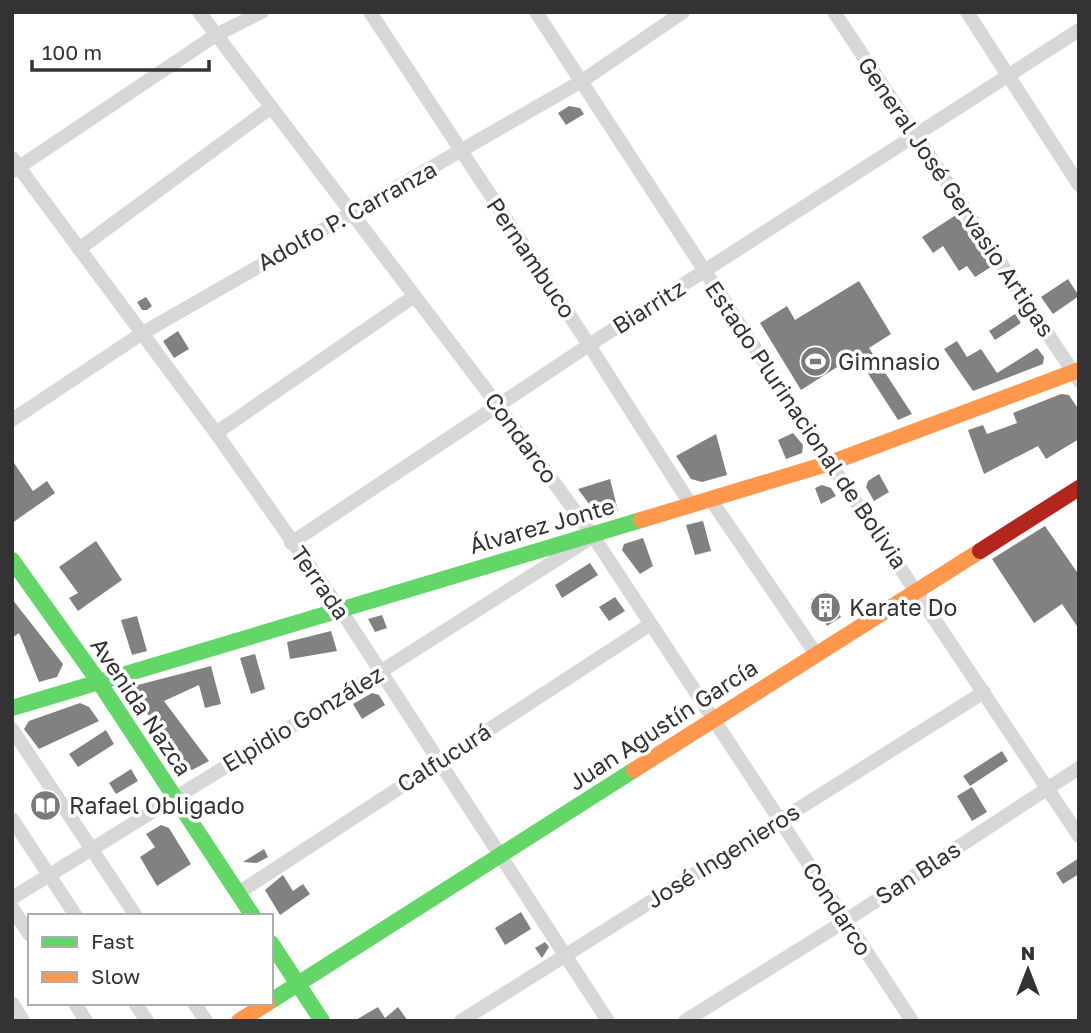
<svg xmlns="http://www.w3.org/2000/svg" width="1091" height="1033" font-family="'Golos Text',sans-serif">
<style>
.building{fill:#818181}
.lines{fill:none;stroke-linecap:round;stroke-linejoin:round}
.street{stroke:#d7d7d7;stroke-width:14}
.fast{stroke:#63d668;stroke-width:16}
.slow{stroke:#ff974d;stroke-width:16}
.jam{stroke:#b3261e;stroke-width:16}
.labels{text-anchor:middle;stroke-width:7;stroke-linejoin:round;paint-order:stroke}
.street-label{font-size:23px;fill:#333;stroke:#fff}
.poi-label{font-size:23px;fill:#333;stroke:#fff;text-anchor:start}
</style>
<rect width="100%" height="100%" fill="#fff"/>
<g class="building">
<polygon points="569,106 580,108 584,114 566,125 558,113"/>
<polygon points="956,215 991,267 975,277 967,266 959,271 943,246 933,253 922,237"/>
<polygon points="1068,279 1079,296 1053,314 1041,297"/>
<polygon points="859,281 891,334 869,348 912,414 898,420 856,355 801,390 760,323 787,306 795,320"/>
<polygon points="146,297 152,306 147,310 142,310 137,302"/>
<polygon points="1015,314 1021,323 995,340 989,331"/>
<polygon points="178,331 189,349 174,358 163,341"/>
<polygon points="957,341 967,357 981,349 997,373 1037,348 1044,357 1043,364 973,391 944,349"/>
<polygon points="1061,394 1069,395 1079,410 1079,439 1046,459 1038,446 984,474 968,430 983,425 987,434 1017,423 1013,413"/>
<polygon points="793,433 803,445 802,453 786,459 778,440"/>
<polygon points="716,434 727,475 702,482 691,479 676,456"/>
<polygon points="12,460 33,491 47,481 55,493 12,523"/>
<polygon points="879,474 889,492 874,501 866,487 868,481"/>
<polygon points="610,479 618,511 598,516 578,489"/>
<polygon points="822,485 831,488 836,496 821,504 815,488"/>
<polygon points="703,521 711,551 695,555 686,525"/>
<polygon points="1045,526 1079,575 1079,629 1062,604 1034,623 992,559"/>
<polygon points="643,538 653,566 640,574 622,550 624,544"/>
<polygon points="96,541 122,580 78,611 69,598 78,593 59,567"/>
<polygon points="590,563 598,575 562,598 555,585"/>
<polygon points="825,591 841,617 827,626 811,599"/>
<polygon points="615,597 625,611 609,621 599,607"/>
<polygon points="12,599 63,664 57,677 39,682 19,633 12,638"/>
<polygon points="382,615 387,628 375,632 368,619"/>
<polygon points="137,616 147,651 132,655 121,620"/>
<polygon points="331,631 337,651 290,659 287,642"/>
<polygon points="255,654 265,689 251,694 240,658"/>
<polygon points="211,666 221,704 205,708 199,685 164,701 209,761 192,770 182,766 130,687"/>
<polygon points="372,693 379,695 385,705 362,719 353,704"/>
<polygon points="80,703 89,707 99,721 39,749 24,729 29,721"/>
<polygon points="106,730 114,744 78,767 69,754"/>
<polygon points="1002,751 1008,761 970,786 963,776"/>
<polygon points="131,769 138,781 116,794 109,783"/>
<polygon points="972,787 987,812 972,821 957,796"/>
<polygon points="161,825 169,828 191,864 157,886 140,857 155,847 146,834"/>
<polygon points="264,849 268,857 257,863 243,862"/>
<polygon points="1079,858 1079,874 1063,884 1056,873"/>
<polygon points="283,875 293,891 303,884 310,894 280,915 265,890"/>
<polygon points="521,912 531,929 505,945 495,928"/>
<polygon points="545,942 549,947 542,958 535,948"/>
<polygon points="378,1007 385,1018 398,1007 408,1021 354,1021"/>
</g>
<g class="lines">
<g class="street">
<polyline points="199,12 499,407 593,536 912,1021"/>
<polyline points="370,12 589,345 691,505"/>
<polyline points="536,12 830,463 1079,836"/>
<polyline points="834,12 1079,381"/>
<polyline points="967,12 1079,185"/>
<polyline points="12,158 216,433 340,609 608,1021"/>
<polyline points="13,171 216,35 262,12"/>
<polyline points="79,249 270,108"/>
<polyline points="12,420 141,334 582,81 683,12"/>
<polyline points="216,433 413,297"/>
<polyline points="711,500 816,654"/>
<polyline points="291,543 589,345 1079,30"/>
<polyline points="12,729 136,916"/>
<polyline points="12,819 76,916"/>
<polyline points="238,893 651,624"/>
<polyline points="12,898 380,672 589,539"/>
<polyline points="12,908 30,935"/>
<polyline points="12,1003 23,1021"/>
<polyline points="75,1003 86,1021"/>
<polyline points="135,1003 147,1021"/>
<polyline points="194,1003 206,1021"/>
<polyline points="461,1021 984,692"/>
<polyline points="685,1021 845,921 1079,768"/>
</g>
<g class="fast">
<polyline points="12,560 99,682 253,916"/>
<polyline points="12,708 641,520"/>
<polyline points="271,943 322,1021"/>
<polyline points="271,1001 634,770"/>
</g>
<g class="slow">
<polyline points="641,520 830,463 1079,370"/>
<polyline points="634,770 980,551"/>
<polyline points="239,1021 268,1003"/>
</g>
<polyline class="jam" points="980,551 1079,488"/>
</g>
<defs>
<symbol id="stadium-disc" viewBox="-11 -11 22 22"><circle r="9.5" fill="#7a7a7a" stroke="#fff"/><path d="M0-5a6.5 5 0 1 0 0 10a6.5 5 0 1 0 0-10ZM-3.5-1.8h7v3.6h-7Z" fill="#fff"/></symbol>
<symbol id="building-disc" viewBox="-11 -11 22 22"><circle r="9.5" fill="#7a7a7a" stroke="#fff"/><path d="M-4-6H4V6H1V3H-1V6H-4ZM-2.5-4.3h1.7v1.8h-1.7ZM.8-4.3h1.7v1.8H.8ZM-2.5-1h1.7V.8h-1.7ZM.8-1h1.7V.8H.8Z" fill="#fff"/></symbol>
<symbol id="library-disc" viewBox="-11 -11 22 22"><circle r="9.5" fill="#7a7a7a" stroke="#fff"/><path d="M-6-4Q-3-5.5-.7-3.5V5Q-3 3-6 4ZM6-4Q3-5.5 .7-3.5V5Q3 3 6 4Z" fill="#fff"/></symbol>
</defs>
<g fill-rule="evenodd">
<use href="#stadium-disc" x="798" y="344" width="35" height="35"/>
<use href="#building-disc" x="808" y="590" width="35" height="35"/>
<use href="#library-disc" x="28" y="788" width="35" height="35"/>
</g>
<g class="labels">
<g class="street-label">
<text transform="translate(956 197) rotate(56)" y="8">General José Gervasio Artigas</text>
<text transform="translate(347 216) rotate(-29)" y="8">Adolfo P. Carranza</text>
<text transform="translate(531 258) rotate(56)" y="8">Pernambuco</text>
<text transform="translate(649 307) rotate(-32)" y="8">Biarritz</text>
<text transform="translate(806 425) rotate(56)" y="8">Estado Plurinacional de Bolivia</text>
<text transform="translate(521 438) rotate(54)" y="8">Condarco</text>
<text transform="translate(542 526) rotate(-16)" y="8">Álvarez Jonte</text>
<text transform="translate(320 583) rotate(55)" y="8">Terrada</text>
<text transform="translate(141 707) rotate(56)" y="8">Avenida Nazca</text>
<text transform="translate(303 719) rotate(-31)" y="8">Elpidio González</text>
<text transform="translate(663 725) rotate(-33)" y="8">Juan Agustín García</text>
<text transform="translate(444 758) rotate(-33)" y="8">Calfucurá</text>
<text transform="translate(723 856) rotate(-32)" y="8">José Ingenieros</text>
<text transform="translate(918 873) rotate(-33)" y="8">San Blas</text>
<text transform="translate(837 909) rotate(57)" y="8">Condarco</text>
</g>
<g class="poi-label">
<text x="838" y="370">Gimnasio</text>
<text x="849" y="616">Karate Do</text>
<text x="69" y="814">Rafael Obligado</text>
</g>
</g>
<rect width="1091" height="1033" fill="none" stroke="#333333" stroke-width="28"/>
<rect x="28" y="914" width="245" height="91" fill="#ffffff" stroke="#adadad" stroke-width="2"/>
<rect x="42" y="937" width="35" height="10" fill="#63d668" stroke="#adadad" stroke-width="2"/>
<text x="91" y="949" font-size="21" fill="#333333">Fast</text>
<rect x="42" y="972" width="35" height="10" fill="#ff974d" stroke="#adadad" stroke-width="2"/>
<text x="91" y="984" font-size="21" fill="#333333">Slow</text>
<g transform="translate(1028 970)" stroke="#ffffff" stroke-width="5" paint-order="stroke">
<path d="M0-5L12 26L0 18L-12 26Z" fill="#333333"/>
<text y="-10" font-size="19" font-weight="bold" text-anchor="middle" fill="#333333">N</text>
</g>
<path d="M32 60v10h177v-10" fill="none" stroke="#333333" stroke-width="3.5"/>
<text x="42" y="60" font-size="21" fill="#333333" stroke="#ffffff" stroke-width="5" paint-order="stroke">100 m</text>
</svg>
